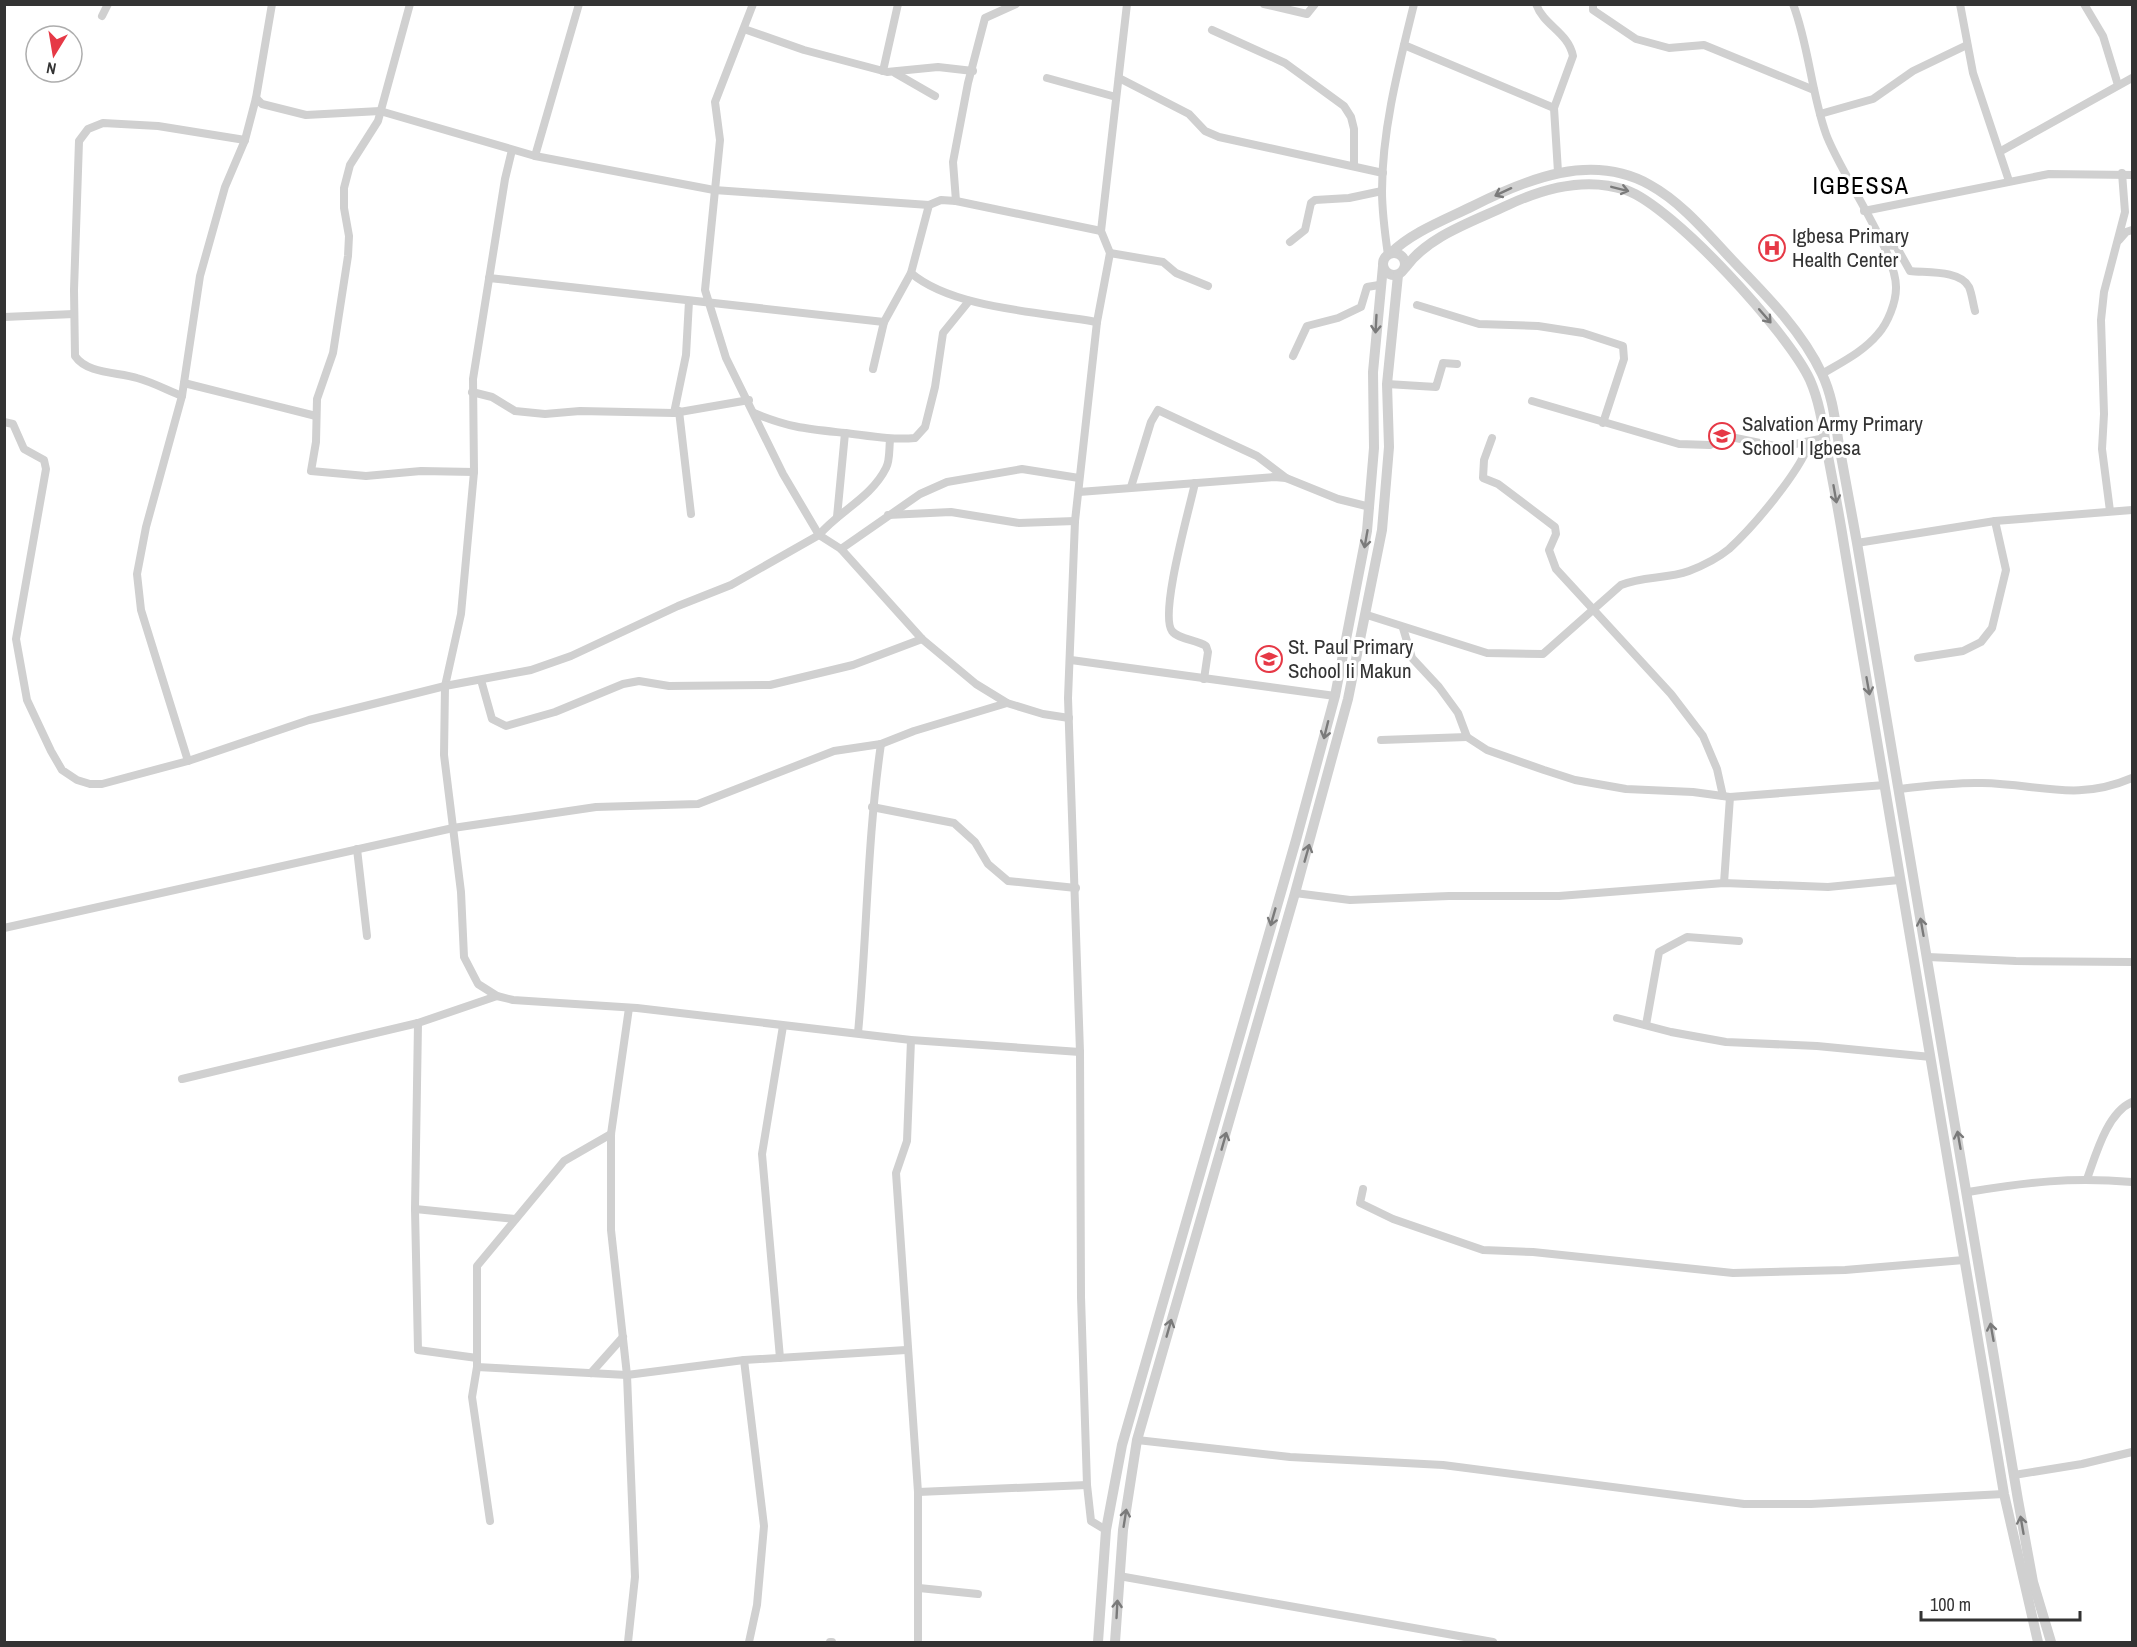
<svg xmlns="http://www.w3.org/2000/svg" width="2137" height="1647" font-family="'Archivo Narrow',sans-serif">
<style>
.lines{fill:none;stroke-linecap:round;stroke-linejoin:round}
.minor{stroke:#d0d0d0;stroke-width:8}
.tertiary{stroke:#d0d0d0;stroke-width:10}
.oneway{stroke:#7a7a7a}
.labels{text-anchor:middle;stroke-width:6;stroke-linejoin:round;paint-order:stroke}
.poi-label{font-size:21px;fill:#333;stroke:#fff;text-anchor:start}
.quarter-label{font-size:24px;letter-spacing:1.5px;fill:#000;stroke:#fff}
</style>
<rect width="100%" height="100%" fill="#fff"/>
<g class="lines">
<g class="minor">
<polyline points="410,4 378,121 350,165 344,188 344,208 349,236 348,256 333,353 317,399 316,442 311,471 366,476 421,471 474,472"/>
<polyline points="753,4 715,102 720,140 705,290 726,358 783,474 819,535 841,549 922,639 976,684 1007,703 1043,714 1069,718"/>
<polyline points="1264,4 1307,14 1315,4"/>
<path d="M 1536,4 C 1544,26 1568,32 1573,56 L 1554,108 L 1558,172"/>
<polyline points="1593,4 1593,10 1636,39 1669,48 1704,45 1814,90"/>
<path d="M 1793,4 C 1809,46 1811,92 1826,134 C 1840,173 1897,252 1896,288 C 1896,302 1888,323 1878,334 C 1863,352 1842,362 1822,374"/>
<polyline points="1960,4 1973,73 2009,181"/>
<polyline points="2084,4 2103,36 2118,85"/>
<polyline points="102,16 108,4"/>
<polyline points="744,29 804,50 887,72 938,67 973,71"/>
<polyline points="1212,30 1285,63 1344,106 1351,117 1354,129 1354,165"/>
<polyline points="1404,45 1554,108"/>
<polyline points="883,71 898,4"/>
<polyline points="895,73 935,96"/>
<polyline points="1047,78 1116,97"/>
<polyline points="1119,78 1189,114 1205,131 1219,137 1383,173"/>
<polyline points="256,98 262,104 306,115 380,111 535,156 714,190 929,205 941,200 956,201 1101,231"/>
<polyline points="1820,114 1873,99 1913,71 1967,45"/>
<polyline points="512,150 505,179 473,379 474,472 461,614 445,686 444,755 461,892 464,957 478,984 497,996 513,1000 637,1008 911,1040 1080,1052"/>
<polyline points="2001,151 2132,78"/>
<polyline points="535,156 579,4"/>
<polyline points="956,201 953,162 968,83 985,18 1016,4"/>
<polyline points="1864,211 2049,174 2132,175"/>
<polyline points="2119,240 2126,232 2132,230"/>
<polyline points="1290,242 1305,230 1311,203 1315,200 1349,198 1382,191"/>
<path d="M 1884,245 L 1896,246 L 1910,271 C 1927,273 1960,270 1969,287 C 1972,294 1973,304 1975,311"/>
<polyline points="1110,253 1163,262 1176,273 1208,286"/>
<path d="M 1388,255 C 1385,234 1382,212 1382,191 C 1382,129 1399,65 1414,4"/>
<path d="M 911,273 C 953,309 1043,312 1097,322"/>
<polyline points="489,278 884,322"/>
<polyline points="1417,305 1479,324 1538,326 1583,333 1623,346 1624,359 1603,423"/>
<polyline points="4,317 74,314"/>
<polyline points="1293,356 1307,326 1338,318 1361,307 1367,287 1379,285"/>
<polyline points="873,369 884,322 911,273 929,205"/>
<polyline points="184,383 316,416"/>
<polyline points="1387,384 1436,387 1443,363 1457,364"/>
<polyline points="472,392 492,397 515,411 545,414 580,411 674,413 749,400"/>
<path d="M 182,396 C 167,390 152,382 137,378 C 118,372 87,374 75,356 L 74,290 L 79,141 L 88,129 L 103,123 L 158,126 L 245,140"/>
<polyline points="1532,401 1679,444 1710,445 1726,436 1780,447 1825,438"/>
<polyline points="679,411 691,514"/>
<polyline points="674,413 686,355 689,301"/>
<path d="M 754,413 C 790,428 808,429 845,433 C 870,436 891,440 915,438 L 925,427 L 935,387 L 943,333 L 969,301"/>
<path d="M 4,422 L 13,424 L 24,449 L 44,460 L 46,469 L 16,639 L 27,700 L 51,751 L 62,770 L 77,780 L 90,784 L 102,784 L 188,761 L 309,720 L 445,686 L 531,670 L 571,656 L 678,606 L 731,585 L 819,535 C 839,511 871,498 886,468 C 890,461 889,449 890,440"/>
<polyline points="1492,438 1484,460 1483,478 1498,484 1555,527 1556,534 1549,550 1556,569 1671,694 1703,736 1717,769 1723,796"/>
<path d="M 1195,483 C 1190,507 1159,614 1172,631 C 1178,639 1197,640 1206,646 L 1208,652 L 1204,679"/>
<polyline points="1131,487 1151,422 1158,410 1257,456 1286,478"/>
<polyline points="1079,492 1274,477 1286,478 1338,499 1370,507"/>
<polyline points="2110,511 2102,449 2104,414 2101,320 2104,292 2125,212 2122,173"/>
<polyline points="888,515 951,512 1019,523 1075,521"/>
<polyline points="837,517 845,433"/>
<polyline points="1857,543 1995,521 2132,510"/>
<polyline points="841,549 920,494 947,482 1022,469 1079,478"/>
<path d="M 1367,615 L 1487,653 L 1543,654 L 1621,585 C 1642,576 1667,579 1689,571 C 1702,566 1718,558 1729,549 C 1754,526 1799,473 1810,442"/>
<polyline points="1403,628 1412,658 1439,687 1458,713 1467,737 1487,750 1544,770 1575,780 1626,789 1693,792 1730,797 1885,785"/>
<polyline points="1918,658 1963,651 1981,642 1992,628 2006,570 1995,521"/>
<polyline points="1071,660 1335,696"/>
<polyline points="481,680 492,719 506,726 555,712 623,684 639,681 669,686 770,685 853,665 922,639"/>
<polyline points="1381,740 1467,737"/>
<polyline points="188,761 141,610 137,574 146,527 182,396 200,276 225,187 245,140 256,98 272,4"/>
<path d="M 1898,789 C 1926,786 1954,782 1982,783 C 2039,784 2076,802 2132,778"/>
<polyline points="872,807 954,823 975,842 988,864 1008,881 1076,888"/>
<polyline points="357,849 367,936"/>
<polyline points="1724,883 1730,797"/>
<polyline points="1295,893 1350,900 1449,896 1559,896 1724,883 1828,887 1899,880"/>
<polyline points="4,928 453,828 596,807 698,804 834,751 881,744 914,731 1007,703"/>
<polyline points="1928,957 2016,961 2132,962"/>
<polyline points="1617,1018 1671,1032 1726,1042 1817,1046 1931,1057"/>
<polyline points="418,1023 415,1209 418,1350 477,1358"/>
<polyline points="1646,1025 1659,952 1687,937 1739,941"/>
<path d="M 858,1033 C 867,937 867,840 881,744"/>
<polyline points="911,1040 907,1141 896,1173 918,1492 918,1642"/>
<polyline points="182,1079 418,1023 497,996"/>
<path d="M 2087,1179 C 2096,1154 2107,1113 2132,1102"/>
<polyline points="1363,1189 1360,1203 1393,1219 1483,1250 1533,1252 1733,1273 1845,1270 1964,1260"/>
<path d="M 1968,1192 C 2029,1182 2070,1177 2132,1182"/>
<polyline points="415,1209 515,1219"/>
<polyline points="780,1358 762,1154 783,1026"/>
<polyline points="744,1360 764,1526 757,1605 749,1642"/>
<polyline points="477,1367 627,1375 744,1360 906,1350"/>
<polyline points="591,1373 623,1337"/>
<polyline points="1137,1440 1290,1457 1443,1465 1744,1504 1811,1504 2004,1494"/>
<polyline points="2014,1475 2082,1464 2132,1452"/>
<polyline points="918,1492 1087,1485"/>
<polyline points="490,1521 472,1397 477,1367 477,1266 564,1161 611,1134"/>
<polyline points="1106,1530 1091,1521 1087,1485 1081,1297 1080,1052 1068,698 1075,521 1097,322 1110,253 1101,231 1127,4"/>
<polyline points="1119,1576 1493,1642"/>
<polyline points="919,1588 978,1594"/>
<polyline points="628,1642 635,1577 627,1375 611,1230 611,1134 629,1008"/>
<polyline points="830,1642 832,1642"/>
</g>
<g class="tertiary">
<circle cx="1394" cy="264" r="11"/>
<path d="M 1391,253 C 1412,232 1447,219 1473,206 C 1527,179 1592,152 1650,185 C 1683,203 1710,237 1736,264 C 1768,297 1803,333 1822,374 C 1833,397 1835,421 1839,445 C 1845,477 1851,510 1857,543 L 2018,1500 L 2033,1582 L 2051,1642"/>
<path d="M 1405,268 C 1428,236 1472,222 1508,205 C 1544,188 1587,177 1626,190 C 1674,207 1789,334 1810,380 C 1820,403 1823,427 1827,451 C 1833,482 1839,513 1844,545 L 2004,1494 L 2038,1642"/>
<polyline points="1098,1642 1106,1530 1122,1445 1296,840 1335,696 1367,531 1374,448 1373,372 1383,266"/>
<polyline points="1115,1642 1123,1530 1137,1440 1295,893 1348,699 1382,530 1389,447 1387,384 1398,275"/>
</g>
</g>
<defs><path id="oneway-shaft" d="M-6 0H5M1.5-3L5.5 0L1.5 3" fill="none" stroke-width="1.6" stroke-linecap="round" stroke-linejoin="round" transform="scale(1.5)"/></defs>
<g class="oneway">
<use href="#oneway-shaft" transform="translate(1620 189) rotate(14)"/>
<use href="#oneway-shaft" transform="translate(1503 192) rotate(155)"/>
<use href="#oneway-shaft" transform="translate(1765 316) rotate(49)"/>
<use href="#oneway-shaft" transform="translate(1376 324) rotate(93)"/>
<use href="#oneway-shaft" transform="translate(1835 494) rotate(80)"/>
<use href="#oneway-shaft" transform="translate(1366 539) rotate(100)"/>
<use href="#oneway-shaft" transform="translate(1868 686) rotate(80)"/>
<use href="#oneway-shaft" transform="translate(1326 730) rotate(104)"/>
<use href="#oneway-shaft" transform="translate(1307 853) rotate(-74)"/>
<use href="#oneway-shaft" transform="translate(1273 917) rotate(106)"/>
<use href="#oneway-shaft" transform="translate(1922 927) rotate(-100)"/>
<use href="#oneway-shaft" transform="translate(1959 1140) rotate(-100)"/>
<use href="#oneway-shaft" transform="translate(1224 1141) rotate(-74)"/>
<use href="#oneway-shaft" transform="translate(1169 1328) rotate(-74)"/>
<use href="#oneway-shaft" transform="translate(1992 1332) rotate(-100)"/>
<use href="#oneway-shaft" transform="translate(1125 1518) rotate(-81)"/>
<use href="#oneway-shaft" transform="translate(2022 1525) rotate(-100)"/>
<use href="#oneway-shaft" transform="translate(1117 1609) rotate(-87)"/>
</g>
<defs>
<symbol id="hospital-ring" viewBox="-11 -11 22 22"><circle r="9.5" fill="#fff" stroke="#e63946" stroke-width="1.5"/><path d="M-5-5h3v3.5h4V-5h3V5h-3V1.5h-4V5h-3Z" fill="#e63946"/></symbol>
<symbol id="school-ring" viewBox="-11 -11 22 22"><circle r="9.5" fill="#fff" stroke="#e63946" stroke-width="1.5"/><path d="M0-5L7-2L0 1L-7-2ZM-4 1L0 2.5L4 1V4Q0 6-4 4Z" fill="#e63946"/></symbol>
</defs>
<g fill-rule="evenodd">
<use href="#hospital-ring" x="1757" y="233" width="30" height="30"/>
<use href="#school-ring" x="1707" y="421" width="30" height="30"/>
<use href="#school-ring" x="1254" y="644" width="30" height="30"/>
</g>
<g class="labels">
<g class="poi-label">
<text x="1792" y="243">Igbesa Primary<tspan x="1792" dy="24">Health Center</tspan></text>
<text x="1742" y="431">Salvation Army Primary<tspan x="1742" dy="24">School I Igbesa</tspan></text>
<text x="1288" y="654">St. Paul Primary<tspan x="1288" dy="24">School Ii Makun</tspan></text>
</g>
<g class="quarter-label">
<text x="1861" y="194">IGBESSA</text>
</g>
</g>
<rect width="2137" height="1647" fill="none" stroke="#333333" stroke-width="12"/>
<g transform="translate(54 54) rotate(191)"><circle r="28" fill="#ffffff" stroke="#adadad" stroke-width="1.5"/>
<path d="M0-4.5L10 22L0 15L-10 22Z" fill="#e63946"/>
<text y="-9" font-size="16" font-weight="bold" text-anchor="middle" fill="#333333">N</text>
</g>
<path d="M1921 1611v9h159v-9" fill="none" stroke="#333333" stroke-width="3"/>
<text x="1930" y="1611" font-size="18" fill="#333333" stroke="#ffffff" stroke-width="4.5" paint-order="stroke">100 m</text>
</svg>
